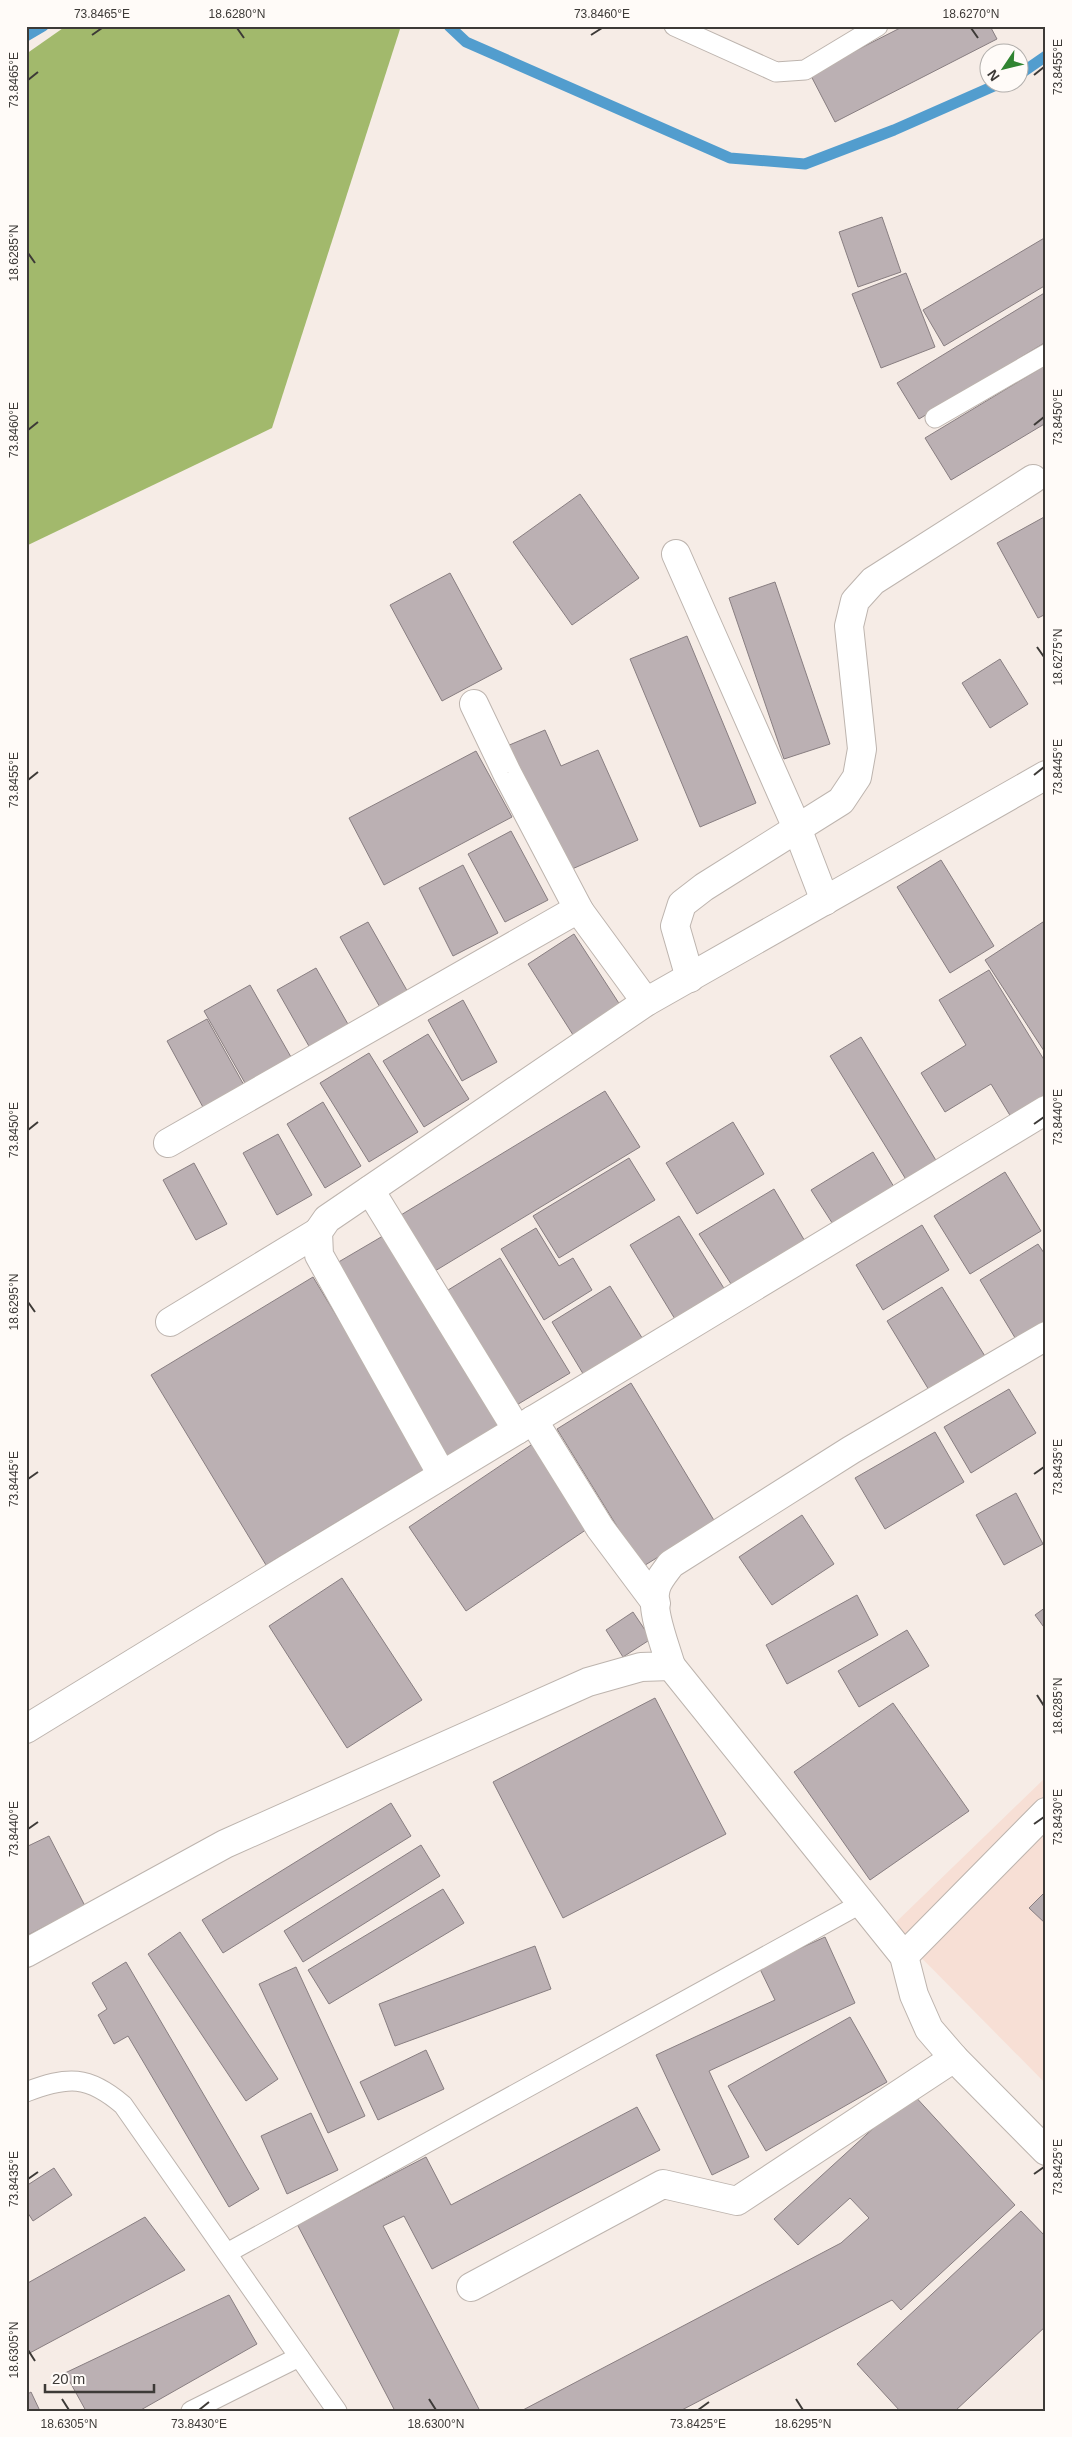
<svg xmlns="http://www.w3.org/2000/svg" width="1072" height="2437" font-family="Arial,sans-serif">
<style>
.industrial{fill:#f7dfd5}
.forest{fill:#a2b96c}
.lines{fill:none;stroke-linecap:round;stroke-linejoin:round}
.stream{stroke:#529dce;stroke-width:11}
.building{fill:#bbb0b3;stroke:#887e81}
.service-casing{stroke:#bdb4ae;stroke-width:21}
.minor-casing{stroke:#bdb4ae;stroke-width:30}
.service{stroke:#fff;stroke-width:19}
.minor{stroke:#fff;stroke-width:28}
.ticks{fill:none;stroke:#3d3a37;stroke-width:2}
.neatline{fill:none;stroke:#3d3a37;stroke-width:2}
.ticks-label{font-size:12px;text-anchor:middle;fill:#3d3a37}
</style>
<rect width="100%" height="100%" fill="#f6ece6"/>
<polygon class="industrial" points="1046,1777 1046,2084 891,1927"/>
<polygon class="forest" points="66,26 401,26 272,428 26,546 26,54"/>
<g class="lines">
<g class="stream">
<polyline points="449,26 466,42 730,158 805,164 894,130 1003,82"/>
<polyline points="26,36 43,26"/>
<polyline points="1020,74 1046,56"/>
</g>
</g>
<g class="building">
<polygon points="904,26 990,26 997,39 835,122 810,74"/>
<polygon points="882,217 901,272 858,287 839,232"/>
<polygon points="1046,237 1046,285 944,346 923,310"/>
<polygon points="906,273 935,347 881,368 852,294"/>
<polygon points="1046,292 1046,342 919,419 897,383"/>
<polygon points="1046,365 1046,423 951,480 925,438"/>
<polygon points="580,494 639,578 572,625 513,542"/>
<polygon points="1046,516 1046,614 1038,618 997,543"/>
<polygon points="450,573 502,669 442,701 390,605"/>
<polygon points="775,582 830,744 784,759 729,598"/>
<polygon points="687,636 756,803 700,827 630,659"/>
<polygon points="1000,659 1028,704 990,728 962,683"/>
<polygon points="545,730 561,766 598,750 638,840 563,873 507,746"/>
<polygon points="476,751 512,817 384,885 349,818"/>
<polygon points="511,831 548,900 505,922 468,854"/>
<polygon points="941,860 994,946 950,973 897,887"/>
<polygon points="463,865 498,933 453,956 419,888"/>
<polygon points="1046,920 1046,1054 985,960"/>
<polygon points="368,922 409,994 381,1009 340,937"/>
<polygon points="574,934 622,1008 575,1038 528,964"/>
<polygon points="316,968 353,1033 314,1055 277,990"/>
<polygon points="989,970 1046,1063 1046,1096 1011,1117 991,1084 945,1112 921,1073 966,1045 939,1000"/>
<polygon points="250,985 295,1064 249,1090 204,1011"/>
<polygon points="463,1000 497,1062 462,1081 428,1020"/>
<polygon points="207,1019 245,1087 204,1109 167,1041"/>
<polygon points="428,1034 469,1099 424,1127 383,1061"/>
<polygon points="861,1037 940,1167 910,1186 830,1056"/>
<polygon points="369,1053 418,1132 369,1162 320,1083"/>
<polygon points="605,1091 640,1147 430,1274 396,1218"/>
<polygon points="323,1102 361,1166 325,1188 287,1124"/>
<polygon points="733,1122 764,1174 697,1214 666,1163"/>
<polygon points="278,1134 312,1195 277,1215 243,1153"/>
<polygon points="873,1152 897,1192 836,1229 811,1190"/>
<polygon points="629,1158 655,1200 559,1258 533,1216"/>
<polygon points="194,1163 227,1224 196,1240 163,1180"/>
<polygon points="1005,1172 1041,1231 970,1274 934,1216"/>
<polygon points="774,1189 806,1243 733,1287 699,1234"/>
<polygon points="679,1216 730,1298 681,1329 630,1245"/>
<polygon points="922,1225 949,1270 883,1310 856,1265"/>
<polygon points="536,1228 559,1266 573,1258 592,1290 544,1320 501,1249"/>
<polygon points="388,1233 501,1425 442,1459 330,1267"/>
<polygon points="1038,1244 1046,1256 1046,1331 1020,1346 980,1280"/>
<polygon points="500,1258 570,1373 510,1409 440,1295"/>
<polygon points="313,1277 428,1467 266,1565 151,1375"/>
<polygon points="610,1286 644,1341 585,1377 552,1322"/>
<polygon points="942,1287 988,1361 932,1395 887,1321"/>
<polygon points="631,1383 715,1522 642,1567 557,1429"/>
<polygon points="1009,1389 1036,1433 971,1473 944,1427"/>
<polygon points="935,1432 964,1482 885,1529 855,1478"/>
<polygon points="537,1441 593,1525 466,1611 409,1527"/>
<polygon points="1016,1493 1043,1544 1004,1565 976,1515"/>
<polygon points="802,1515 834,1564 772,1605 739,1557"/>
<polygon points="342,1578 422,1700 347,1748 269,1626"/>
<polygon points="857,1595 878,1635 787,1684 766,1645"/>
<polygon points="1046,1607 1046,1630 1035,1615"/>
<polygon points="633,1612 651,1639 623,1657 606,1630"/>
<polygon points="907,1630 929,1666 859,1707 838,1671"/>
<polygon points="655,1698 726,1834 563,1918 493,1782"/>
<polygon points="893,1703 969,1811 870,1880 794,1772"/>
<polygon points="391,1803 411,1836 223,1953 202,1920"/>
<polygon points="49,1836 85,1906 26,1936 26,1847"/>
<polygon points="421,1845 440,1876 303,1962 284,1931"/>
<polygon points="443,1889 464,1923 329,2004 308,1970"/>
<polygon points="1046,1891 1046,1924 1029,1908"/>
<polygon points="180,1932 278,2079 246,2101 148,1954"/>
<polygon points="825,1937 855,2003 709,2071 749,2157 712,2175 656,2055 775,2000 759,1967"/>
<polygon points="535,1946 551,1989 395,2046 379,2004"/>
<polygon points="126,1962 259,2189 229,2207 128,2036 114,2044 98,2015 107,2009 92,1983"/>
<polygon points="296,1967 365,2116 328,2133 259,1984"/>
<polygon points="850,2017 887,2082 766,2151 728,2086"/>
<polygon points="426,2050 444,2089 378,2120 360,2082"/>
<polygon points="912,2093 1015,2205 901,2310 892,2300 680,2411 521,2411 841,2243 869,2218 850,2198 798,2245 774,2219"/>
<polygon points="637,2107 660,2150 432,2269 404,2216 383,2226 480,2411 395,2411 297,2224 426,2157 451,2205"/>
<polygon points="311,2113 338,2170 287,2194 261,2136"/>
<polygon points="54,2168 72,2195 33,2221 26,2210 26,2186"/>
<polygon points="1021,2211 1046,2237 1046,2326 955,2411 900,2411 857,2364"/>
<polygon points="145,2217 185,2270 26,2355 26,2284"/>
<polygon points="229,2295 257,2344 139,2411 86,2411 65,2373"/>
<polygon points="31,2392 40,2411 26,2411 26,2395"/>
</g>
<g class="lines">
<defs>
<g id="service">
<polyline points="674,26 776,72 805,70 878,26"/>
<polyline points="935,418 1046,354"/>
<path d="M 26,2092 C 68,2076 88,2075 123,2105 L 337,2411"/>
<polyline points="227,2253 862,1903"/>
<polyline points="191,2411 299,2357"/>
</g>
<g id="minor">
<polyline points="676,554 797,828 825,901"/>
<polyline points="474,704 507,773 580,912"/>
<polyline points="690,978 675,926 682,904 704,887 841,801 857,777 862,749 849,626 855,601 873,581 1033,479"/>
<polyline points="168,1143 578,909 646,1002"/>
<polyline points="370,1190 517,1430"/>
<polyline points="170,1322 318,1232"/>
<polyline points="533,1420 600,1528 656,1603"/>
<polyline points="442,1475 319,1255 318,1232 327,1219 646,1002 1046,775"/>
<polyline points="671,1666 904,1956 914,1995 929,2029 954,2058 1046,2151"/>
<polyline points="26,1729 287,1569 1046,1110"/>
<path d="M 26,1953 L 225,1844 L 588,1682 L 641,1667 L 671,1666 C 665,1645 650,1609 656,1588 C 658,1580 666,1571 671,1564 L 851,1450 L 1046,1336"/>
<polyline points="904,1956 1046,1812"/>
<polyline points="471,2287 663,2184 737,2201 954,2058"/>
</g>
</defs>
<use href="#service" class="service-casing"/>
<use href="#minor" class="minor-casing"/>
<use href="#service" class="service"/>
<use href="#minor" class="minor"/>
</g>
<path class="ticks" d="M 237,28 L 244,38M 971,28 L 978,38M 92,35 L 102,28M 591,35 L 602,28M 1034,75 L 1044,67M 28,80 L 38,72M 28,253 L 35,263M 1034,425 L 1044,417M 28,430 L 38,422M 1037,647 L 1044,657M 1034,775 L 1044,767M 28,780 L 38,772M 1034,1124 L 1044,1117M 28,1130 L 38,1122M 28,1302 L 35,1312M 1034,1474 L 1044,1467M 28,1479 L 38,1472M 1037,1695 L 1044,1706M 1034,1824 L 1044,1817M 28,1829 L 38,1822M 1034,2174 L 1044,2167M 28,2179 L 38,2172M 28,2350 L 35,2361M 62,2399 L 69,2410M 429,2399 L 436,2410M 796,2399 L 803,2410M 199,2410 L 209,2402M 698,2410 L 709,2402"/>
<rect width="1072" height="2437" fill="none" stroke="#fffbf8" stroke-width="55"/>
<g transform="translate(1004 68) rotate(235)"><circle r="24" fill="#fffbf8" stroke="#b1aeab"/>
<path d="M0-4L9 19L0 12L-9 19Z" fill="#308431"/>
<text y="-8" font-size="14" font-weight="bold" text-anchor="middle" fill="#3d3a37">N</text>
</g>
<path d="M45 2384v8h109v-8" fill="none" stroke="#3d3a37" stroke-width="2.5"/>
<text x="52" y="2384" font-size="15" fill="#3d3a37" stroke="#fffbf8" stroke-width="4" paint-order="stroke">20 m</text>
<rect x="28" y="28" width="1016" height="2382" class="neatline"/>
<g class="ticks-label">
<text x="102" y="18">73.8465°E</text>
<text x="237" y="18">18.6280°N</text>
<text x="602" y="18">73.8460°E</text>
<text x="971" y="18">18.6270°N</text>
<text transform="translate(1058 67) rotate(-90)" y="4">73.8455°E</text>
<text transform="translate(14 80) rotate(-90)" y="4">73.8465°E</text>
<text transform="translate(14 253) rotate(-90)" y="4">18.6285°N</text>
<text transform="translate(1058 417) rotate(-90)" y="4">73.8450°E</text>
<text transform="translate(14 430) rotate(-90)" y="4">73.8460°E</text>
<text transform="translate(1058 657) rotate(-90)" y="4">18.6275°N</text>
<text transform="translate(1058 767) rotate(-90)" y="4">73.8445°E</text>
<text transform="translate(14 780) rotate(-90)" y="4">73.8455°E</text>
<text transform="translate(1058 1117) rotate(-90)" y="4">73.8440°E</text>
<text transform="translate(14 1130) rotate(-90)" y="4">73.8450°E</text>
<text transform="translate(14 1302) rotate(-90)" y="4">18.6295°N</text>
<text transform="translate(1058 1467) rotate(-90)" y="4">73.8435°E</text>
<text transform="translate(14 1479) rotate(-90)" y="4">73.8445°E</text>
<text transform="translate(1058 1706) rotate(-90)" y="4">18.6285°N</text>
<text transform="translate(1058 1817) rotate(-90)" y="4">73.8430°E</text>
<text transform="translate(14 1829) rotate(-90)" y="4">73.8440°E</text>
<text transform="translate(1058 2167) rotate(-90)" y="4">73.8425°E</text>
<text transform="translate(14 2179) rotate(-90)" y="4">73.8435°E</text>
<text transform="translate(14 2350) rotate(-90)" y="4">18.6305°N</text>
<text x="69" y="2428">18.6305°N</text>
<text x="199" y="2428">73.8430°E</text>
<text x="436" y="2428">18.6300°N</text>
<text x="698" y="2428">73.8425°E</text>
<text x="803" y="2428">18.6295°N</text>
</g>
</svg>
